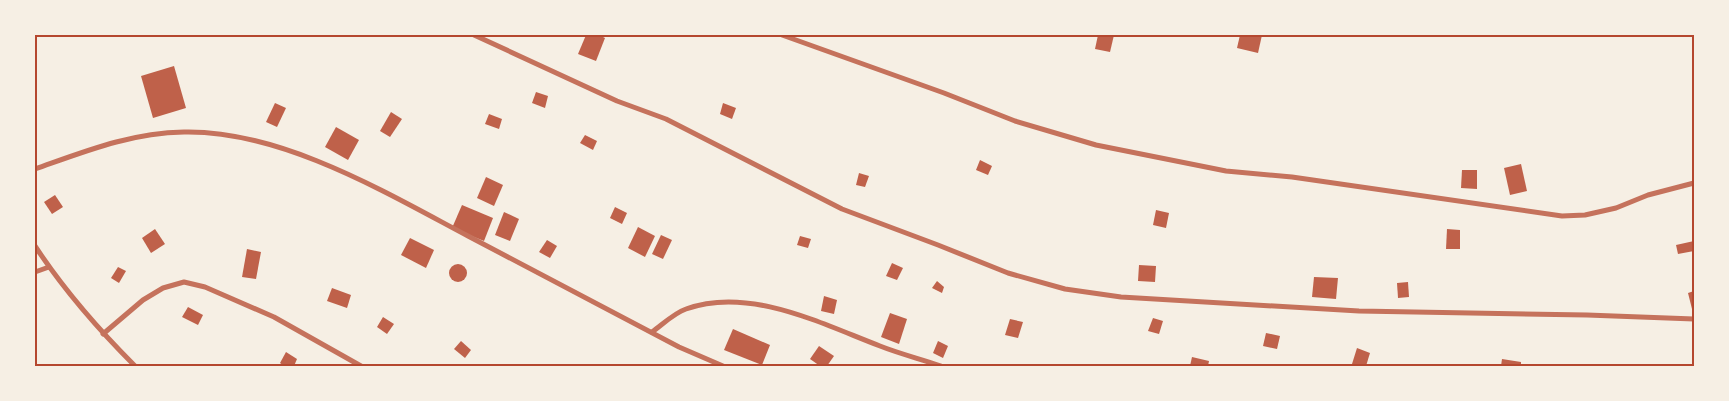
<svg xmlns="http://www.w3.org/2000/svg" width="1729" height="401" font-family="'Source Sans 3',sans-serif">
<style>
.building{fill:#bf614a}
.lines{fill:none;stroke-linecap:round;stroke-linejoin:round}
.minor{stroke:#c5725c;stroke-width:5}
.neatline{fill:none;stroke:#b5482f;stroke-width:2}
</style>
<rect width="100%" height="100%" fill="#f6efe4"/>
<g class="building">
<polygon points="586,35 599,35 605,38 596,61 578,54"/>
<polygon points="1098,35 1114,35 1110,52 1095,49"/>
<polygon points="1240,35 1262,35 1258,53 1237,48"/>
<polygon points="174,66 186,108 153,118 141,76"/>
<polygon points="536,92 548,96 545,108 532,103"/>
<polygon points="275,103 286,108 277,127 266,122"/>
<polygon points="723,103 736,108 732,119 720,114"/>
<polygon points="391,112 402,119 390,137 380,131"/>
<polygon points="489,114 502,119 499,129 485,124"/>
<polygon points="336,127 359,140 348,160 325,147"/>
<polygon points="585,135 597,141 593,150 580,143"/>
<polygon points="980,160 992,166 988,175 976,170"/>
<polygon points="1521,164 1527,191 1510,195 1504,168"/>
<polygon points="1462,170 1477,170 1477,189 1461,188"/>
<polygon points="859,173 869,176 865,187 856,185"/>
<polygon points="486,177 503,185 494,206 477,198"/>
<polygon points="55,195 63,207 52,214 44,202"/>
<polygon points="462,205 493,218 484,241 452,228"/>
<polygon points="615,207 627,213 622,224 610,218"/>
<polygon points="1156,210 1169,213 1166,228 1153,225"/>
<polygon points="504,212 519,219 510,241 495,235"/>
<polygon points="638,227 655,236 645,257 628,248"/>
<polygon points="155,229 165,244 151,253 142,238"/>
<polygon points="1447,229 1460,230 1460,249 1446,249"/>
<polygon points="661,235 672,240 663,259 652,254"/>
<polygon points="800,236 811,239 808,248 797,245"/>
<polygon points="410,238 434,250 426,268 401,255"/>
<polygon points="547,240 557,246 550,258 539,252"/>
<polygon points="1694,241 1694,251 1678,254 1676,245"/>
<polygon points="247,249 261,252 256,279 242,277"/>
<polygon points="892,263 903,268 897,280 886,276"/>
<circle cx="458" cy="273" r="9"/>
<polygon points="1139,265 1156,266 1155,282 1138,281"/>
<polygon points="118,267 126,271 119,283 111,278"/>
<polygon points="1314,277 1338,278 1336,299 1312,297"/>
<polygon points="937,281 944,287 942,293 932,288"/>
<polygon points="1408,282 1409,297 1398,298 1397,283"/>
<polygon points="332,288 351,295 347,308 327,301"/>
<polygon points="1694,291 1694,308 1692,309 1688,293"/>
<polygon points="824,296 837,300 834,314 821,311"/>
<polygon points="188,307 203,315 198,325 182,317"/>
<polygon points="890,313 907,319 899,344 881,337"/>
<polygon points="383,317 394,324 387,334 377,327"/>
<polygon points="1153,318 1163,321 1159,334 1148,331"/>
<polygon points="1010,319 1023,322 1018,338 1005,335"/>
<polygon points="733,329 770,345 762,365 724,350"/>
<polygon points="1266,333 1280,336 1277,349 1263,346"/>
<polygon points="461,341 471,350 465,358 454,349"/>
<polygon points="938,341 948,346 943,358 933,353"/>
<polygon points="819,346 834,356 827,366 820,366 810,359"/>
<polygon points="1357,348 1370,353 1366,366 1352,364"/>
<polygon points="286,352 297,359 294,366 284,366 280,363"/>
<polygon points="1192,357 1209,361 1208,366 1190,366"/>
<polygon points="1502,359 1521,362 1521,366 1501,366"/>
</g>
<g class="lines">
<g class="minor">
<polyline points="474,35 617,101 666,119 842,209 938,245 1008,273 1065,289 1121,297 1359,311 1587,315 1694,319"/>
<polyline points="782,35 944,93 1015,121 1096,145 1226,171 1292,177 1562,216 1585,215 1616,208 1648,195 1694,183"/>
<path d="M 35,169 C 86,151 130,133 184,132 C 281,130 385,192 468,236 C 539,273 609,310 679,347 L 723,366"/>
<path d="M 35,246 C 64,290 98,329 135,366"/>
<polyline points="35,272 49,267"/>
<path d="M 652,332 C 662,325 674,313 686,309 C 749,286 822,324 880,346 C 900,354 921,359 941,366"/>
<polyline points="103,334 143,300 163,288 184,282 205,287 274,317 361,366"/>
</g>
</g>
<rect width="1729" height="401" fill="none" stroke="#f6efe4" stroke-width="72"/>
<rect x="36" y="36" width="1657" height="329" class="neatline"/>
</svg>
